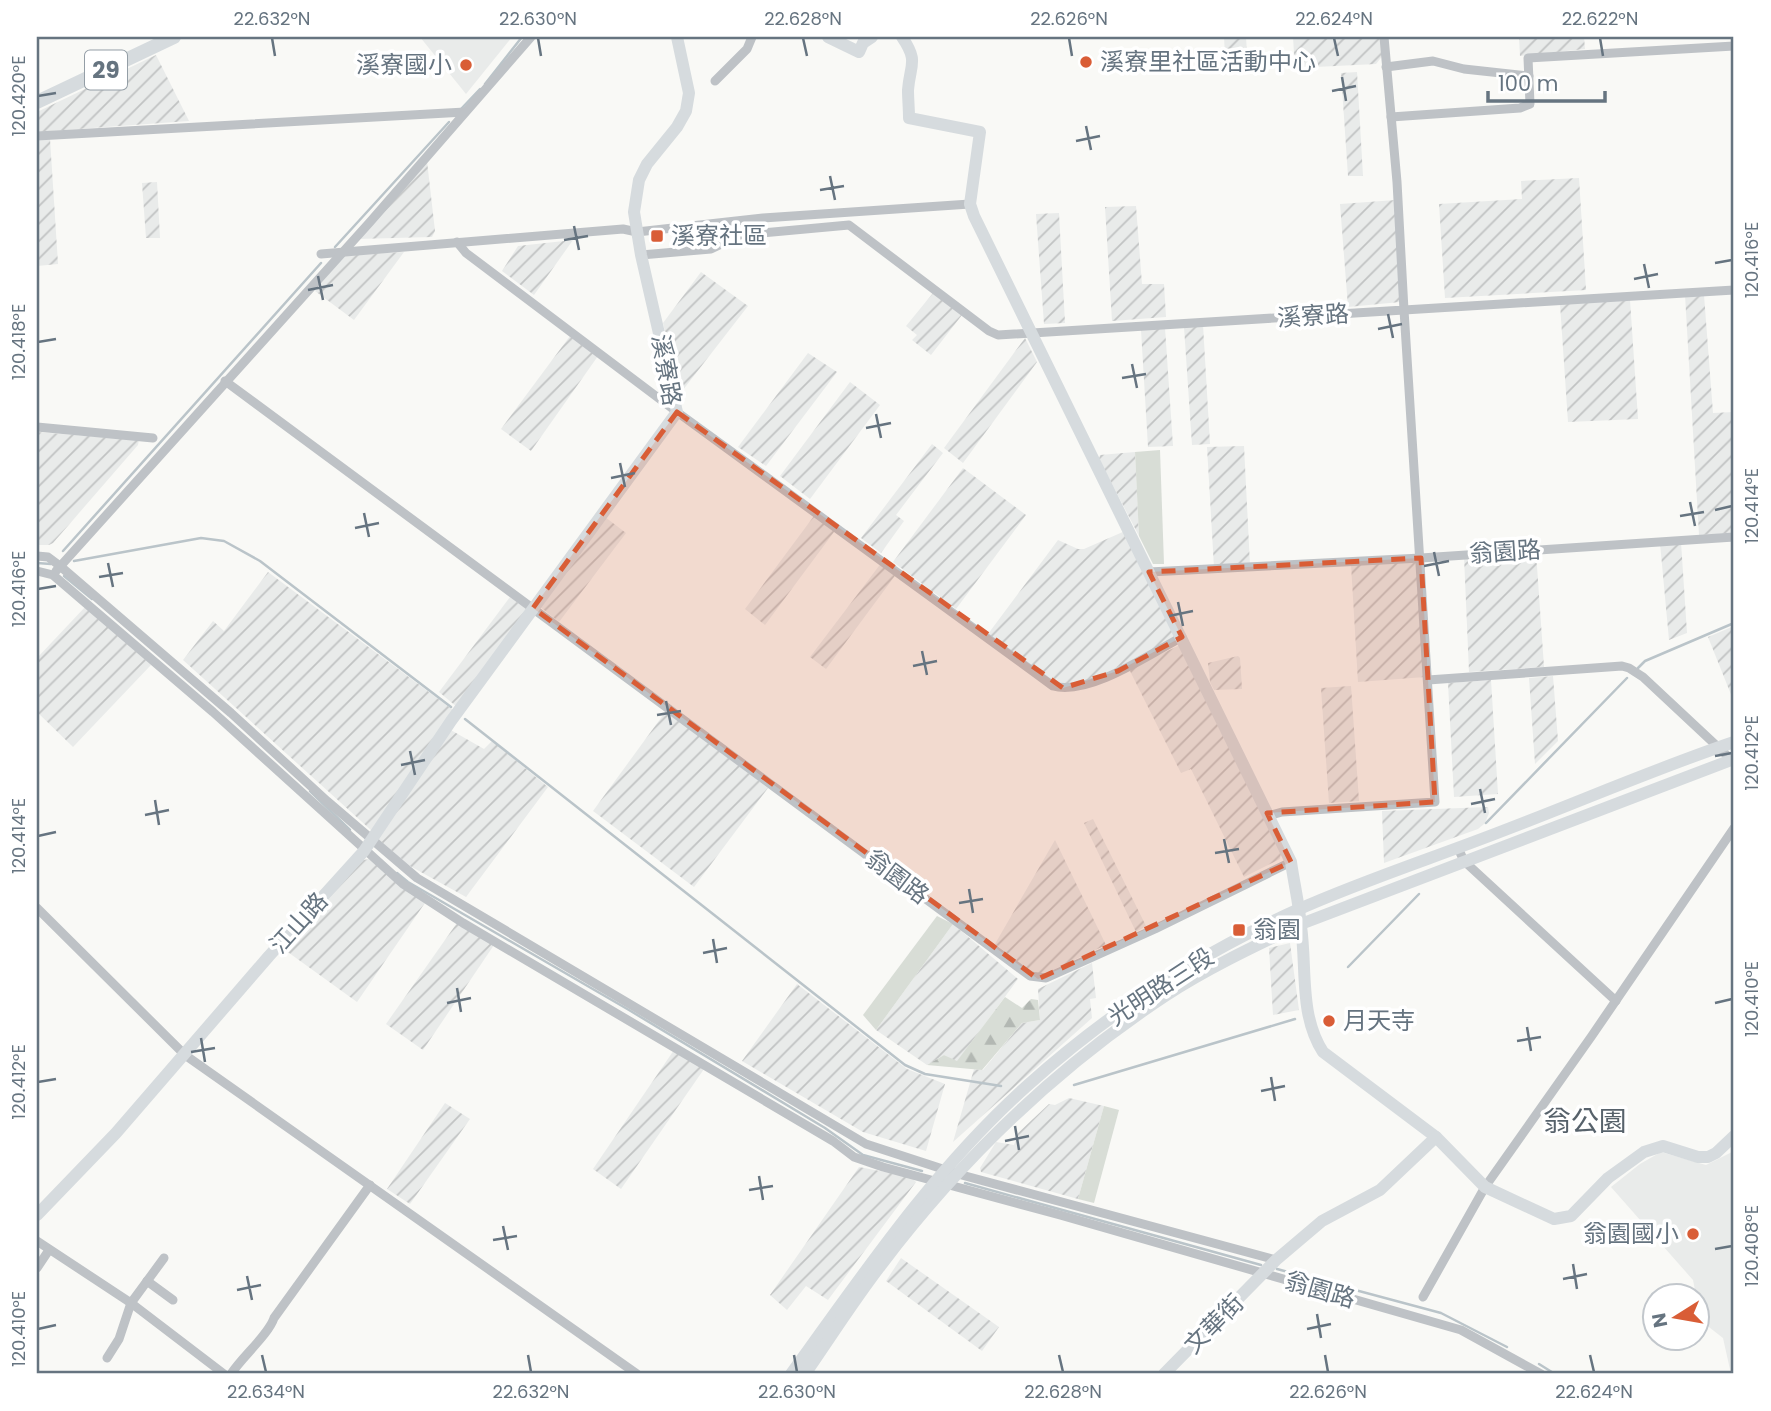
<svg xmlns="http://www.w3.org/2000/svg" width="1771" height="1411" font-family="Poppins,'Noto Sans TC',sans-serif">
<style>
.built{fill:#e9ebea}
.industrial{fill:url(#industrial-furrows)}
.green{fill:#d8ddd6}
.forest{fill:url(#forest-firs)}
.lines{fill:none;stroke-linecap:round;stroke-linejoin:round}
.stream{stroke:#bac4c9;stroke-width:2.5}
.street{stroke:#bec2c6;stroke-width:9}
.secondary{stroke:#d6dbde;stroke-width:12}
.primary{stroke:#d6dbde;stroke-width:14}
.marked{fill:#d95d36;fill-opacity:0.2;stroke:#d95d36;stroke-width:5;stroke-dasharray:14 9;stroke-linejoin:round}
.ticks{fill:none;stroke:#667480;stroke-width:2.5}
.poi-dot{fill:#d95d36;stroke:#fff;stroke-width:2.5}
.labels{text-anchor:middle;stroke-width:7;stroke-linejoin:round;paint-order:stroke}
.shield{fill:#fff;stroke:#949ea6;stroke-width:2}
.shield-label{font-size:23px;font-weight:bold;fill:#667480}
.poi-label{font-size:24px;fill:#667480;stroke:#fff;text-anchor:start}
.street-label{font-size:24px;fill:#667480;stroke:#fff}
.quarter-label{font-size:28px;fill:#57626b;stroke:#fff}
.neatline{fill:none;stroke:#667480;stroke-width:2.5}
.ticks-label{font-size:18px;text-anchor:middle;fill:#667480}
</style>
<defs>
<pattern id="industrial-furrows" width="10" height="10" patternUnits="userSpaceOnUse" patternTransform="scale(1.75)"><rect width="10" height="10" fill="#e9ebea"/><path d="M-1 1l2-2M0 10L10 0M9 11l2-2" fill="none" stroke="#c1c3c3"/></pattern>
<pattern id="forest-firs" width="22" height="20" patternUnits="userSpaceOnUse" patternTransform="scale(1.75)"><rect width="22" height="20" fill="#d8ddd6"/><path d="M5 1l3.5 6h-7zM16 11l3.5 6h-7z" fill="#b3b8b3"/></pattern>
</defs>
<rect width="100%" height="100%" fill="#f9f9f6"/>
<g class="built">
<polygon points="420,37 512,37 466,94"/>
<polygon points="1734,1151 1734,1374 1731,1374 1723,1338 1700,1320 1698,1296 1696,1295 1693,1280 1611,1187 1640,1164 1661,1152 1706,1165"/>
</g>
<g class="industrial">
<polygon points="1224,37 1246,37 1248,71 1226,72"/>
<polygon points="1293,37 1384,37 1384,54 1376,64 1295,68"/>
<polygon points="1519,37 1584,37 1585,49 1520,56"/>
<polygon points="156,55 189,121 37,132 37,112"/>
<polygon points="1357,72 1363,176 1348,176 1341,73"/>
<polygon points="37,139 50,139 58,264 37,266"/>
<polygon points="427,161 435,231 432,237 357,239"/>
<polygon points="1579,178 1586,290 1445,298 1439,204 1522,199 1521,181"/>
<polygon points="157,182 160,238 146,238 142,183"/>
<polygon points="1396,200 1400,302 1348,307 1340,204"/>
<polygon points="1136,206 1142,284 1164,284 1166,317 1112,321 1105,207"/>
<polygon points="1059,213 1065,323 1044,324 1036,214"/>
<polygon points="573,240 534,295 502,271 518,246"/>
<polygon points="404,252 354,320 315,291 344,255"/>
<polygon points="701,272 748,306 679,395 663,323"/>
<polygon points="933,293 962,315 931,355 912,340 917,335 906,326"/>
<polygon points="1685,295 1704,295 1713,413 1734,412 1734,533 1699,535"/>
<polygon points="1630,300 1638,419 1568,422 1560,304"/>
<polygon points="1203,325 1210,444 1192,445 1184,327"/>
<polygon points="1165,328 1173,446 1148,447 1141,330"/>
<polygon points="570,336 598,356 531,451 501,429"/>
<polygon points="1025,338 1037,362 963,463 944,448"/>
<polygon points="808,353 837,372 766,466 738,447"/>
<polygon points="850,382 880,405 810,499 780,476"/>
<polygon points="37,432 139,440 138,445 53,543 49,545 37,545"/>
<polygon points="932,444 943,453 896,515 904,521 881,553 861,538"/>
<polygon points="1244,446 1250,565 1214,567 1207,447"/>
<polygon points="1135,452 1139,536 1099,459 1100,455"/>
<polygon points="963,468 1026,515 956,609 893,562"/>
<polygon points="814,516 837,528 765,625 745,609"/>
<polygon points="605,517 626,533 559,622 539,606"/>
<polygon points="1125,531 1175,636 1172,641 1076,687 1059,686 988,634 1058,540 1078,549 1084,549"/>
<polygon points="1681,542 1687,633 1669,640 1660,543"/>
<polygon points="1536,552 1544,667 1469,672 1464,556"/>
<polygon points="1417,560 1425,677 1358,682 1351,564"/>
<polygon points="882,562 897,573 826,669 810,657"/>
<polygon points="268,572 453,710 372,831 183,660 213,621 224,631"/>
<polygon points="510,597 528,610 457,707 439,692"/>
<polygon points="86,606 151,665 73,747 37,712 37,658"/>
<polygon points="1734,626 1734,702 1708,637"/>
<polygon points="1180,645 1281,853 1280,859 1244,877 1191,769 1181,773 1129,669"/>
<polygon points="1238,656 1240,658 1242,689 1214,690 1210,682 1208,663"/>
<polygon points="1553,676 1558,741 1535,764 1529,678"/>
<polygon points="1491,680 1498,794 1454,797 1448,683"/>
<polygon points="1351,686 1359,801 1329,803 1321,688"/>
<polygon points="666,711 768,788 694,887 593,811"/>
<polygon points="449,729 484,749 492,741 548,787 466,897 410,866 378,839"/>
<polygon points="1488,807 1489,813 1485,823 1478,829 1384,863 1382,811"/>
<polygon points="1093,819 1146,926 1136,932 1084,823"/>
<polygon points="1055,840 1106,945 1040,976 1036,976 995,944"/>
<polygon points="369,859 427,900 357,1002 285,950 353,868 363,860"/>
<polygon points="459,920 494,945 423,1050 386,1024"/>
<polygon points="953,924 1018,979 957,1062 944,1055 927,1065 876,1030"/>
<polygon points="1290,943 1299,1010 1273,1015 1269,948"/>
<polygon points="1092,963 1096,998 1090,999 1092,1018 953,1142 974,1069 983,1070 1022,1023 1040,1020 1038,989"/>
<polygon points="797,984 907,1069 945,1084 926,1151 863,1132 742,1061"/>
<polygon points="674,1050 704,1069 621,1189 593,1169"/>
<polygon points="1069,1098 1104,1106 1078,1199 981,1172 980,1168 996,1142 1014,1145 1018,1133 1049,1104 1055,1105"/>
<polygon points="445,1103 470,1119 410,1204 387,1189"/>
<polygon points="859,1167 911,1177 916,1182 828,1300 806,1286 787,1310 770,1295"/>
<polygon points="901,1258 999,1327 982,1351 886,1281"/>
</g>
<g class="green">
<polygon points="1160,450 1164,564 1153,564 1139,536 1135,452"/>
<polygon points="937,916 953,924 876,1030 863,1015"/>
<polygon points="1104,1106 1119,1110 1094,1203 1078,1199"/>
</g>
<polygon class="forest" points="1005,997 1022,1008 1031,999 1038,1000 1040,1020 1022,1023 982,1070 927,1065 944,1055 957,1061"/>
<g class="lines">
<g class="stream">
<polyline points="485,84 522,37"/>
<polyline points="461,109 480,89"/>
<polyline points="335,247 449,122"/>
<polyline points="63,551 321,263"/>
<polyline points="74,561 201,538 224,541 260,561 451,707"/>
<polyline points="37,563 51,564"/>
<polyline points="64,576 92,599"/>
<polyline points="1638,668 1645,661 1734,623"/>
<polyline points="465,719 905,1065 925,1074 1001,1086"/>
<polyline points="310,791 350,830"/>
<polyline points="1486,823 1627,678"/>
<polyline points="397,873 408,882 629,1010 825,1128 863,1155 922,1171"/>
<polyline points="1348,967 1419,894"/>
<polyline points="1074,1085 1295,1019"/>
<polyline points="965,1183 1261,1265"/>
<polyline points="1277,1269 1441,1313 1507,1347"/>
<polyline points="1539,1364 1555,1374"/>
</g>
<g class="street">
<polyline points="1386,67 1433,61 1464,69 1529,76"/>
<polyline points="715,81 747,49 752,37"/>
<polyline points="1391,117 1520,108 1530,104 1528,58 1734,46"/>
<polyline points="37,136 465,112"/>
<path d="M 457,242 L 466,253 L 677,412 L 1053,686 C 1089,696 1150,654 1182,637"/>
<polyline points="321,254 623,229 637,232 763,218 970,204"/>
<polyline points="641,255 711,249 740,235 849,225 989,331 998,335 1404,310 1397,182 1384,37"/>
<polyline points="225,381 1030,976 1046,978 1155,929 1291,862"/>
<polyline points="37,427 153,438"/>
<polyline points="37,556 48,557 60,566 231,713 327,801 417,878 866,1144 958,1174 1276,1260"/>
<polyline points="37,571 53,575 213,712 403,884 463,923 833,1141 854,1157 883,1167 1060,1215 1461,1330 1541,1374"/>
<polyline points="56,571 370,222 531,37"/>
<polyline points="1149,572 1421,558 1734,537"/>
<polyline points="1428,680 1622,666 1629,668 1643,677 1734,762"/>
<polyline points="1268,816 1282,812 1435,802 1404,310 1734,290"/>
<polyline points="1458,848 1464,861 1616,1001"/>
<polyline points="37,908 185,1055 637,1374"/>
<polyline points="37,1241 131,1303 224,1374"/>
<polyline points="37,1268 49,1250"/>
<polyline points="147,1281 173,1300"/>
<polyline points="1423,1297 1485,1187 1591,1037 1734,828"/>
<polyline points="107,1358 119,1339 131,1303 164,1258"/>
<path d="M 231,1374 C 242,1357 269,1334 274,1318 L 370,1185"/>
</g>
<g class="secondary">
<polyline points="828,37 859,52 863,43 872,37"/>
<path d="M 902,37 C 919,62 910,64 908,90 C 908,99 909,108 909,118 L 980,132 L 970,204 L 974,216 L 1291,862 C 1294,883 1299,904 1301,926 C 1307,968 1299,1015 1323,1052 L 1436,1137 L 1485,1187 L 1554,1219 L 1571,1216 L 1608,1178 L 1644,1152 L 1663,1146 L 1698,1157 L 1708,1157 L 1716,1153 L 1734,1136"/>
<polyline points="37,1215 116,1133 269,956 364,851 451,721 677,412 641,255 634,212 639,180 647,164 677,127 686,111 689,93 677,37"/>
<path d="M 791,1374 C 864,1273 934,1169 1028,1085 C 1108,1013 1199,954 1297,910 C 1364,880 1436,857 1505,830 C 1581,801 1657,768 1734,742"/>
<path d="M 805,1374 C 830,1338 854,1300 881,1265 C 960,1161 1056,1068 1165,996 C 1208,968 1255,946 1301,924 L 1734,759"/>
<polyline points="1164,1374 1276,1260 1322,1221 1380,1190 1436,1137"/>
</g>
<polyline class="primary" points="37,102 174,37"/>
</g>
<path class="marked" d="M 677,412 L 1063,688 L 1118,671 L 1182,637 L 1149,572 L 1421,558 L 1435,802 L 1267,813 L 1291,862 L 1038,979 L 533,608 Z"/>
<path class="ticks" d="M 272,38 L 275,56M 538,38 L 541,56M 803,38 L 807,56M 1069,38 L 1072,56M 1334,38 L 1338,56M 1600,38 L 1603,56M 1342,77 L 1346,101M 1332,91 L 1356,86M 38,96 L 56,93M 1086,126 L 1091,150M 1076,141 L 1100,136M 830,176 L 835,200M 820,190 L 844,186M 574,226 L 579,250M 564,240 L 588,236M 1715,263 L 1732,260M 1644,264 L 1649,288M 318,276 L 323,300M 1634,279 L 1658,274M 308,290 L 333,285M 1388,314 L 1393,338M 1378,329 L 1402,324M 38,342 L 56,339M 1132,364 L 1137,388M 1122,378 L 1146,374M 876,414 L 881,438M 866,428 L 891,423M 620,463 L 625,487M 611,478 L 635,473M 1690,502 L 1695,526M 1715,510 L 1732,506M 364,513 L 369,537M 1680,516 L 1704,512M 355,528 L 379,523M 1434,552 L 1439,576M 108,563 L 113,587M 1424,566 L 1449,561M 99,577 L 123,573M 38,589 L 56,586M 1178,602 L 1183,626M 1169,616 L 1193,611M 922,651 L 927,675M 913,666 L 937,661M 666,701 L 671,725M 657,715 L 681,711M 410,751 L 415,775M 1715,756 L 1732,753M 401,765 L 425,760M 1480,789 L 1485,813M 155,800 L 159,825M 1471,804 L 1495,799M 145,815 L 169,810M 38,836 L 56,832M 1224,839 L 1229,863M 1215,853 L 1239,849M 969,889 L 973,913M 959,903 L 983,899M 713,939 L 717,963M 703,953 L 727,948M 457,988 L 461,1012M 447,1003 L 471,998M 1715,1003 L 1732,999M 1527,1027 L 1531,1051M 201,1038 L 205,1062M 1517,1041 L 1541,1037M 191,1052 L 215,1048M 1271,1077 L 1275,1101M 38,1082 L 56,1079M 1261,1091 L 1285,1086M 1015,1126 L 1019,1150M 1005,1141 L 1029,1136M 759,1176 L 763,1200M 749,1190 L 773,1186M 503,1226 L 508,1250M 493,1240 L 517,1236M 1715,1249 L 1732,1246M 1573,1264 L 1577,1289M 247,1276 L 252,1300M 1563,1279 L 1587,1274M 237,1290 L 261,1285M 1317,1314 L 1321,1338M 38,1329 L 56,1325M 1307,1329 L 1331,1324M 262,1355 L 266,1372M 528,1355 L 531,1372M 794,1355 L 797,1372M 1059,1355 L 1063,1372M 1325,1355 L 1328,1372M 1590,1355 L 1594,1372"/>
<g class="poi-dot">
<circle cx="1086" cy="62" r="7"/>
<circle cx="466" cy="65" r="7"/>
<rect x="650" y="229" width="14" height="14" rx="3.5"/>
<rect x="1232" y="923" width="14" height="14" rx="3.5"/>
<circle cx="1329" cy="1021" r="7"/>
<circle cx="1693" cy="1234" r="7"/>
</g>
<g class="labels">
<rect class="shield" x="85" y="50.5" width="42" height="39" rx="5"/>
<g class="shield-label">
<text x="106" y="78">29</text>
</g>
<g class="poi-label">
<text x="1100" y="70">溪寮里社區活動中心</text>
<text x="452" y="73" text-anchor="end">溪寮國小</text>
<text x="671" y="244">溪寮社區</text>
<text x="1253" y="938">翁園</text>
<text x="1343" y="1029">月天寺</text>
<text x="1679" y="1242" text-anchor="end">翁園國小</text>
</g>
<g class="street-label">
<text transform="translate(1313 316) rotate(-4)" y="8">溪寮路</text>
<text transform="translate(666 370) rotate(80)" y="8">溪寮路</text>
<text transform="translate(1505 552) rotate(-4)" y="8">翁園路</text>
<text transform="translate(897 877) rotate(37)" y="8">翁園路</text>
<text transform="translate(299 923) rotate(-48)" y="8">江山路</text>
<text transform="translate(1161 987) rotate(-33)" y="8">光明路三段</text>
<text transform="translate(1320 1290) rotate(16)" y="8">翁園路</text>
<text transform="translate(1214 1324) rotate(-45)" y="8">文華街</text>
</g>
<g class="quarter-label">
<text x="1585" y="1131">翁公園</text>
</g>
</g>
<rect width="1771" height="1411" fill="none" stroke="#ffffff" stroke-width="77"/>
<g transform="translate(1676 1317) rotate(259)"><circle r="33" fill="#ffffff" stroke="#c2c7cc" stroke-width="2"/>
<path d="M0-5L12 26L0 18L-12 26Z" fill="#d95d36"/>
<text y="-10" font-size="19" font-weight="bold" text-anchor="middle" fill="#667480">N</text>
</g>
<path d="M1488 91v10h117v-10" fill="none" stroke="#667480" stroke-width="3.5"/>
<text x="1498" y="91" font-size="21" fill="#667480" stroke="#ffffff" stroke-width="5" paint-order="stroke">100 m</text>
<rect x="38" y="38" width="1694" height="1334" class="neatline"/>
<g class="ticks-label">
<text x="272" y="25">22.632°N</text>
<text x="538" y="25">22.630°N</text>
<text x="803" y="25">22.628°N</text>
<text x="1069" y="25">22.626°N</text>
<text x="1334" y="25">22.624°N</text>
<text x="1600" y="25">22.622°N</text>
<text transform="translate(19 96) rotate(-90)" y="6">120.420°E</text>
<text transform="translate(1752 260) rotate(-90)" y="6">120.416°E</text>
<text transform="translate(19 342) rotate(-90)" y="6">120.418°E</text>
<text transform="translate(1752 506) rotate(-90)" y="6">120.414°E</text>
<text transform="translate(19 589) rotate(-90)" y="6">120.416°E</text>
<text transform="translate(1752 753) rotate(-90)" y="6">120.412°E</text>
<text transform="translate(19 836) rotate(-90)" y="6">120.414°E</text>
<text transform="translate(1752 999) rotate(-90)" y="6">120.410°E</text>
<text transform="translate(19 1082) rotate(-90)" y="6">120.412°E</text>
<text transform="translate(1752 1246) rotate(-90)" y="6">120.408°E</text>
<text transform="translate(19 1329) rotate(-90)" y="6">120.410°E</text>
<text x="266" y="1398">22.634°N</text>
<text x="531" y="1398">22.632°N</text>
<text x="797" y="1398">22.630°N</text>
<text x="1063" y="1398">22.628°N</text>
<text x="1328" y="1398">22.626°N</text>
<text x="1594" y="1398">22.624°N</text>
</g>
</svg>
